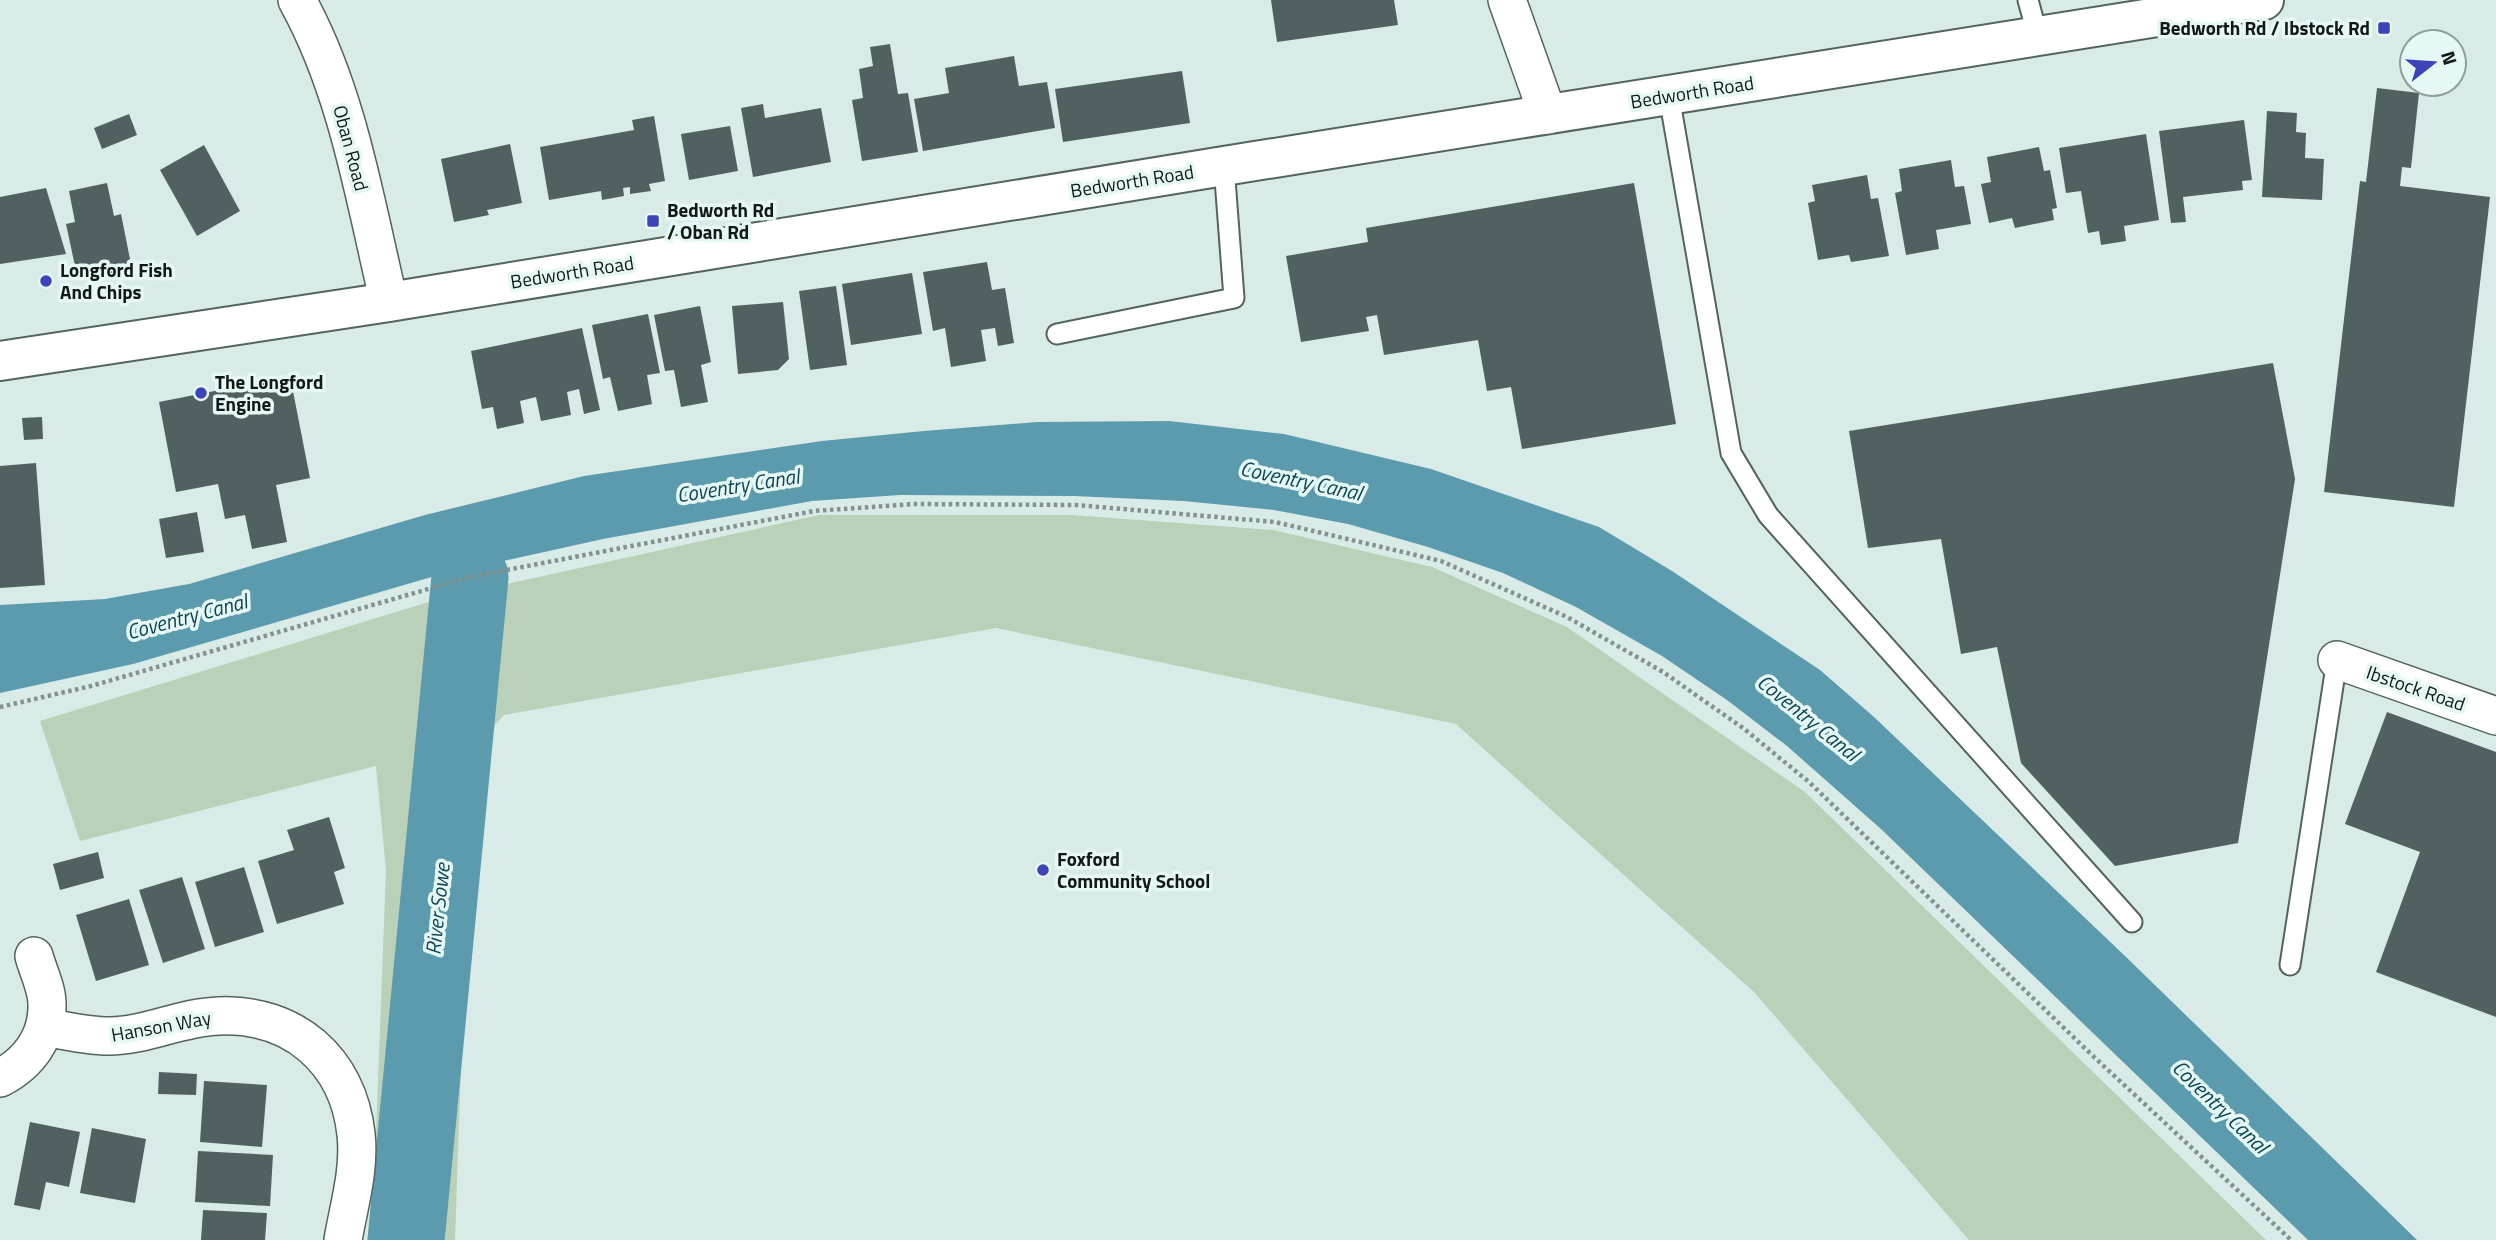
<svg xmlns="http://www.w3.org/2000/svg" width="2496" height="1240" font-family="'Titillium Web',sans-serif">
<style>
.green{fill:#b9d1b8}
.water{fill:#5c9bad}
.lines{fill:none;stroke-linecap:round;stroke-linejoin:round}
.river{stroke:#5c9bad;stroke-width:77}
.building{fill:#516162}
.lane-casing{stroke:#53635f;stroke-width:23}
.street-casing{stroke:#53635f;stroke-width:40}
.secondary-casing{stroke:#53635f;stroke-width:42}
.path{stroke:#84918f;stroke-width:4.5;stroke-dasharray:3.5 3.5;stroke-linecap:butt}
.lane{stroke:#fff;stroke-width:19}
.street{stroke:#fff;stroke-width:37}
.secondary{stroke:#fff;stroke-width:38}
.poi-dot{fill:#3d44b9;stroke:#e5f8f4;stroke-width:2.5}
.labels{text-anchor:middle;stroke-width:7;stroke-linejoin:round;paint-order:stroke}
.poi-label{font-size:19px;font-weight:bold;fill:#121817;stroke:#e5f8f4;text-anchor:start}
.street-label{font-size:19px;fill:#121817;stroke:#e5f8f4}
.water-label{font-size:21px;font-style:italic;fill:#0d4654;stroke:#e5f8f4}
</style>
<rect width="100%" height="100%" fill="#d8ebe7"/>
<polygon class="green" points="819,515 1072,515 1273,530 1432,567 1567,627 1805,792 2266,1240 1969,1240 1754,992 1456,724 996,628 504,715 472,749 455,1240 372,1240 386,870 376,766 80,841 40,721 435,600"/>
<polygon class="water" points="1169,421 1284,434 1431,469 1599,527 1672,571 1820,670 1874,717 2125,956 2417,1240 2308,1240 1881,829 1787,746 1727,700 1662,656 1576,607 1503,573 1428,547 1348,524 1274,510 1184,501 1074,496 900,495 812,501 603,539 435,576 133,664 0,693 0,605 105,599 189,584 425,515 584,476 822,441 924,431 1037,422"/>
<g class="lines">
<polyline class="river" points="406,1240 470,577"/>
</g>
<g class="building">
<polygon points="1271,0 1394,0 1398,25 1277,42"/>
<polygon points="890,44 898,94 908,93 918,152 862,161 852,100 863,98 859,69 873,66 870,47"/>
<polygon points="1014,56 1019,86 1047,82 1055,128 923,151 914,99 949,93 945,68"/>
<polygon points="1182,71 1190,123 1063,142 1055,89"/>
<polygon points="2377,88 2419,93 2411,168 2402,167 2400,186 2490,197 2454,507 2324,492 2360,181 2366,182"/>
<polygon points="763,104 765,118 821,108 831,162 753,177 741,108"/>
<polygon points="2267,111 2297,113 2296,132 2306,133 2305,158 2324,159 2322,200 2262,197"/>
<polygon points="129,114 137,135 102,149 94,128"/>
<polygon points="654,116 665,181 649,184 651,191 630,194 630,187 623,188 624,196 602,200 601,191 549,200 540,147 634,130 632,120"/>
<polygon points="2244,120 2252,180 2242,181 2243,190 2183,197 2186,222 2171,223 2159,131"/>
<polygon points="730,126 738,171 689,180 681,134"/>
<polygon points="2146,134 2159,220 2124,226 2126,241 2101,245 2099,231 2088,233 2081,191 2066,193 2059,148"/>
<polygon points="510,144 522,203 487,210 489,215 454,222 441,159"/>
<polygon points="204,145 240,211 197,236 160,170"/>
<polygon points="2039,147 2044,171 2050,170 2057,208 2052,209 2054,220 2015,228 2012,218 1989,223 1981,184 1991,182 1987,157"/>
<polygon points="1951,160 1955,187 1964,186 1971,224 1936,230 1939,249 1906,255 1895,193 1902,191 1899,169"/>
<polygon points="1867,175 1871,199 1878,198 1889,256 1851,262 1849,255 1818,260 1808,203 1815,201 1812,185"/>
<polygon points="107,183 114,216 121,214 132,269 78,280 66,224 75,222 69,191"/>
<polygon points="1634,183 1676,424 1522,449 1511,387 1487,391 1478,340 1384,355 1377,315 1366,317 1369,331 1301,342 1286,256 1368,242 1366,228"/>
<polygon points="46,188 66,254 0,264 0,197"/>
<polygon points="987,262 992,290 1005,288 1014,343 998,346 995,328 981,330 986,361 951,367 945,328 933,331 923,272"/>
<polygon points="912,273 922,334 851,345 842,284"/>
<polygon points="836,286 847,365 810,370 799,291"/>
<polygon points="783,302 789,359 778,370 738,374 732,306"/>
<polygon points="700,306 711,362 701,365 708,402 681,407 674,370 665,371 654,315"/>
<polygon points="648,314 660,373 647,375 652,404 618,411 610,377 603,379 592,325"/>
<polygon points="582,328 600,410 584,414 579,389 567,392 571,415 541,421 536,397 520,401 524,423 497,429 493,407 482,409 471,351"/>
<polygon points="2273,363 2295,479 2238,843 2115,866 2021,763 1997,647 1961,654 1941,539 1868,548 1849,431"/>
<polygon points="290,376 310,478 276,485 287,542 252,549 245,515 225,519 218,484 176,492 159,402"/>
<polygon points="42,417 43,439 24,440 22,418"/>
<polygon points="36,463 45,585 0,588 0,466"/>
<polygon points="197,512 204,552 166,558 159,519"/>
<polygon points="2387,712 2496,752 2496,1017 2376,972 2420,852 2345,824"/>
<polygon points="329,817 345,868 334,872 344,904 277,924 258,861 294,850 287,830"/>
<polygon points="98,852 104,878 60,890 53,864"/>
<polygon points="244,867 264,932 215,947 195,882"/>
<polygon points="182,877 205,949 163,963 139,890"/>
<polygon points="129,899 149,965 96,981 76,915"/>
<polygon points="159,1072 197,1074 196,1095 158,1094"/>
<polygon points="204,1081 267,1085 262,1147 200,1142"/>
<polygon points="30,1122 80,1132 69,1187 46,1182 40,1210 14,1205"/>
<polygon points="92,1128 146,1139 135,1203 80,1193"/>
<polygon points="198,1151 273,1155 270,1206 195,1202"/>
<polygon points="203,1210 267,1213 265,1240 201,1240"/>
</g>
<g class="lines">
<defs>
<g id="lane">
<polyline points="2028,0 2038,37"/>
<polyline points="1669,96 1731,453 1768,515 2132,922"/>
<polyline points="1057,334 1234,298 1224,166"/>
<polyline points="2290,965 2337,660"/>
</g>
<g id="street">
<path d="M 297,0 C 348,92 365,201 389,302"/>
<polyline points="1507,0 1548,115"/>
<polyline points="2337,660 2496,716"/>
<path d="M 46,1027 C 66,1031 88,1036 109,1036 C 146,1036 181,1017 219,1016 C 293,1013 348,1060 356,1134 C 360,1170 349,1205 343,1240"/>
<path d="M 0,1078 C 29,1063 48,1037 47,1004 C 47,988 38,971 34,956"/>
</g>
<polyline id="secondary" points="0,361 389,302 1224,166 2264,0"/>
</defs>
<use href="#lane" class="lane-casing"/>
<use href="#street" class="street-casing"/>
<use href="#secondary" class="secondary-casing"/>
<polyline class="path" points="0,707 91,686 470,577 814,511 913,504 1076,505 1275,522 1441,561 1567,617 1663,672 1743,728 1809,782 2094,1057 2291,1240"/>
<use href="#lane" class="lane"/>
<use href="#street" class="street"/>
<use href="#secondary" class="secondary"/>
</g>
<g class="poi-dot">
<rect x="2377" y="21" width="14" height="14" rx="3.5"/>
<rect x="646" y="214" width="14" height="14" rx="3.5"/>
<circle cx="46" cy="281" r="7"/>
<circle cx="201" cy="393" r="7"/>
<circle cx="1043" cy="870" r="7"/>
</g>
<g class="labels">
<g class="poi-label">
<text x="2370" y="35" text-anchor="end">Bedworth Rd / Ibstock Rd</text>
<text x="667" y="217">Bedworth Rd<tspan x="667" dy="22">/ Oban Rd</tspan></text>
<text x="60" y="277">Longford Fish<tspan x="60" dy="22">And Chips</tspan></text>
<text x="215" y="389">The Longford<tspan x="215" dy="22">Engine</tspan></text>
<text x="1057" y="866">Foxford<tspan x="1057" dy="22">Community School</tspan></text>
</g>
<g class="street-label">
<text transform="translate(1692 92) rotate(-9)" y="7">Bedworth Road</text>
<text transform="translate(351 148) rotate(75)" y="7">Oban Road</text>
<text transform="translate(1132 181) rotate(-9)" y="7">Bedworth Road</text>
<text transform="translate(572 272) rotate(-9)" y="7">Bedworth Road</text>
<text transform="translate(2416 688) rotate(19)" y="7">Ibstock Road</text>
<text transform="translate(161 1026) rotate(-10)" y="7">Hanson Way</text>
</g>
<g class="water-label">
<text transform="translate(1301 481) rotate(12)" y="7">Coventry Canal</text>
<text transform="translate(738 486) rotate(-9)" y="7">Coventry Canal</text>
<text transform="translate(187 617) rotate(-15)" y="7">Coventry Canal</text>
<text transform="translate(1808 718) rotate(39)" y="7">Coventry Canal</text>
<text transform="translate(438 909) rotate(-84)" y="7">River Sowe</text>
<text transform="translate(2220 1107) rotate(44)" y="7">Coventry Canal</text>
</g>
</g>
<g transform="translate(2433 63) rotate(73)"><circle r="33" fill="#e5f8f4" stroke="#919e9c" stroke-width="2"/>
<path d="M0-5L12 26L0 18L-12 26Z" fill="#3d44b9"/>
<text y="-10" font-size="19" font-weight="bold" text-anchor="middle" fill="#121817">N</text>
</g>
</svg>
